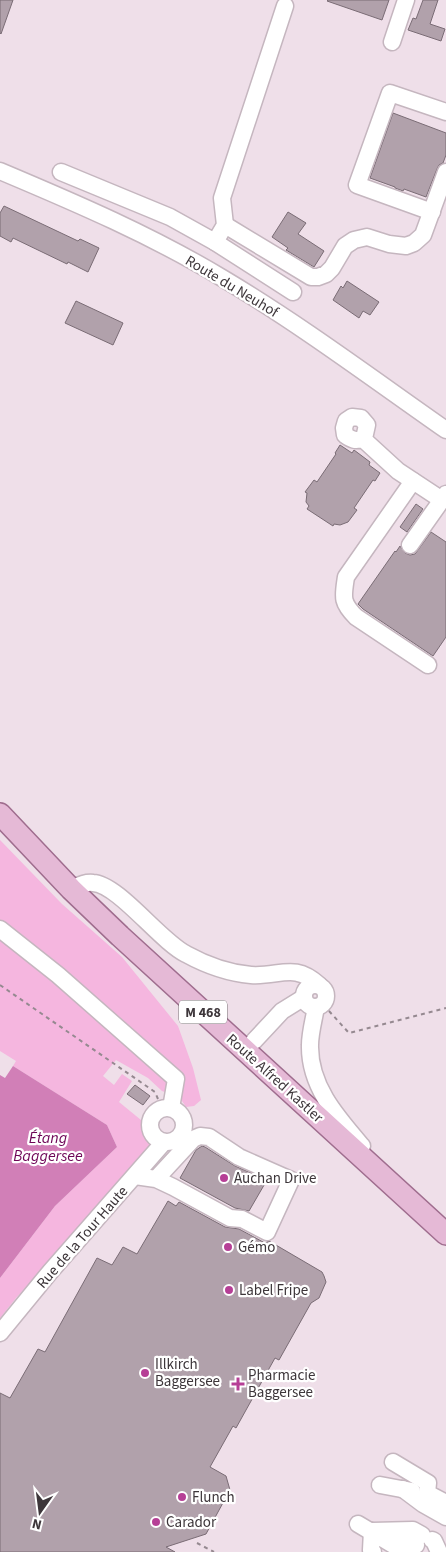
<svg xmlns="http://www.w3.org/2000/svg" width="446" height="1552" font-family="'Source Sans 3',sans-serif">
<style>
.green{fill:#f5b6df}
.water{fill:#d17fb7}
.building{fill:#b1a1ab;stroke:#7a6c75}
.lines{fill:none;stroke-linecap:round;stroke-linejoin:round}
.minor-casing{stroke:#c5b6bf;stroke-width:19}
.major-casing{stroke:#9f6d8e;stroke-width:24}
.path{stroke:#958990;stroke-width:2;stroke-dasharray:4 4;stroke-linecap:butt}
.minor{stroke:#fff;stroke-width:16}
.major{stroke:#e5b9d6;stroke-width:21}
.poi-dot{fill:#b63f96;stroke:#fff;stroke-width:2}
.labels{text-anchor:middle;stroke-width:4.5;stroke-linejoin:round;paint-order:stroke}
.shield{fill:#fff;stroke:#777275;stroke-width:1}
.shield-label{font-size:14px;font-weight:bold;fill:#3d363a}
.street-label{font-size:15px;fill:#3d363a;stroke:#fff}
.poi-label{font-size:15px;fill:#3d363a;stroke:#fff;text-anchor:start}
.water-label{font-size:16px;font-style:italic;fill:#6e0657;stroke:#fff}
</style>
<rect width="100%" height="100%" fill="#efdfe9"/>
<polygon class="green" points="0,840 62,904 122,957 178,1026 193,1068 201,1100 194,1106 186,1107 180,1098 162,1091 148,1078 116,1060 103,1076 114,1085 122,1074 132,1081 119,1102 141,1120 145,1137 152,1146 137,1165 16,1298 0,1318 0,1278 55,1206 117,1147 107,1125 13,1066 16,1061 0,1051"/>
<polygon class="water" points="13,1066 107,1125 117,1147 55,1206 0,1278 0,1075 5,1078"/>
<g class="building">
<polygon points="0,0 13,0 1,34 0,33"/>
<polygon points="328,0 389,0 382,20 327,1"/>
<polygon points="423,0 438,0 430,24 445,29 441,41 408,30 413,18 416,19"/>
<polygon points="393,113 446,133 446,155 443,163 439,165 437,169 426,197 404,189 403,191 395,188 395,187 370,178"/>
<polygon points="4,206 78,241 80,239 99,248 88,272 68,262 67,264 13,238 11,242 0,236 0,213"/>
<polygon points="288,212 306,223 298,234 324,251 314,267 286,250 288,248 272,237"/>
<polygon points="347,281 379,302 370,315 363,311 359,318 333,300 341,286 343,288"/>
<polygon points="76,301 123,323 113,345 65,323"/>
<polygon points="340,445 352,453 354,450 370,462 369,465 380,473 375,481 373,480 354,508 357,510 348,522 340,525 334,524 333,526 307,509 309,506 306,502 307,493 305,492 314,480 317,482 336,454 335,453"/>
<polygon points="416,504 423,509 407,532 400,527"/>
<polygon points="431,532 446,542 446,637 433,656 363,609 358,604 395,551 396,552 400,546 405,553 410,555 415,554"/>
<polygon points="135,1085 150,1096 143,1105 127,1094"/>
<polygon points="202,1146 205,1147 235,1166 267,1180 249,1211 235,1208 180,1178 196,1150"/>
<polygon points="168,1201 176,1206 179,1202 225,1227 239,1229 265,1243 269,1241 322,1272 324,1276 326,1282 319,1298 311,1303 279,1360 275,1358 236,1428 233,1426 210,1467 226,1476 230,1490 206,1534 166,1547 175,1552 0,1552 0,1393 10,1398 38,1349 45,1352 97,1258 112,1265 123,1247 137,1254"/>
</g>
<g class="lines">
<defs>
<g id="minor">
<polyline points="392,42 406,0"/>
<path d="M 0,171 C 76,203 153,236 224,279 C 301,325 373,379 446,430"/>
<polyline points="61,172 170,217 215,242 225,225 222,198 285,6"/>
<polyline points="432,212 357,185 390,93 446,112"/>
<polyline points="225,225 311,277 318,277 326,274 332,268 345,246 354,240 367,237 389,244 406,246 414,243 423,235 446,172"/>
<polyline points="215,242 293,292"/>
<path d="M 363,439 C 355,441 352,440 345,435 L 344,428 L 346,421 L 352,417 L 361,418 L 367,425 L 365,434 L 363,439 L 398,471 L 442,500"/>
<path d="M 413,481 L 346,577 C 343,597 341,602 356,617 L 428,665"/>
<polyline points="410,545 446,494"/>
<path d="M 71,889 C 78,886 85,882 93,883 C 118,884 160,941 186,954 C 206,965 228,973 251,975 C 280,977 294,962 319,985"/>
<polyline points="0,929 58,975 176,1079 171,1108"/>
<circle cx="315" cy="996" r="11"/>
<path d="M 316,1007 C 314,1019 310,1033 310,1045 C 309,1086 337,1117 362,1146"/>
<polyline points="254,1041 282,1011 303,998"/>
<circle cx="167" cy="1125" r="17"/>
<polyline points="135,1176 156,1179 173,1187 230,1218 242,1219 267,1232 291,1180 239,1157 209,1137 200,1136 193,1139 156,1179"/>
<polyline points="0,1333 50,1272 164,1142"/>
<polyline points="393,1462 428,1483 427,1493 446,1503"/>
<polyline points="380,1485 412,1491"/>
<polyline points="403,1489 423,1504 446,1517"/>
<polyline points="358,1524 405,1552"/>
<polyline points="372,1531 413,1530 422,1535"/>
<polyline points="372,1531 371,1550 373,1552"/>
<polyline points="389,1535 407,1540 416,1545"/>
<polyline points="432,1540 434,1541 439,1552"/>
</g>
<polyline id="major" points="0,814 71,889 120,936 446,1234"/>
</defs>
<use href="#minor" class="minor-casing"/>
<use href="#major" class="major-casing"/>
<g class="path">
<polyline points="0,985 155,1092 158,1099"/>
<polyline points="329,1011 349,1033 446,1008"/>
<polyline points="197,1543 214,1552"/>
</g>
<use href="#minor" class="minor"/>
<use href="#major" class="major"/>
</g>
<g class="poi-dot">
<circle cx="224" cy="1178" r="5"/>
<circle cx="228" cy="1247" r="5"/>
<circle cx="229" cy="1290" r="5"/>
<circle cx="145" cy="1373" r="5"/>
<path d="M235.5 1376.5h5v5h5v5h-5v5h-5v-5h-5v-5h5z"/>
<circle cx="182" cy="1497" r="5"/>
<circle cx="156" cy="1522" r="5"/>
</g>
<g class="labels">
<rect class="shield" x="179" y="1000.5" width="48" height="23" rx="4"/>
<g class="shield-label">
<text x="203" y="1017">M 468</text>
</g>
<g class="street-label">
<text transform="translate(232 286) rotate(31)" y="5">Route du Neuhof</text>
<text transform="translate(275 1078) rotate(42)" y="5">Route Alfred Kastler</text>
<text transform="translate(82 1237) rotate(-49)" y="5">Rue de la Tour Haute</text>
</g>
<g class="poi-label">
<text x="234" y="1183">Auchan Drive</text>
<text x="238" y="1252">Gémo</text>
<text x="239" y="1295">Label Fripe</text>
<text x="155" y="1369">Illkirch<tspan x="155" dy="17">Baggersee</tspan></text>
<text x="248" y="1380">Pharmacie<tspan x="248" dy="17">Baggersee</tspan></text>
<text x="192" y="1502">Flunch</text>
<text x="166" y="1527">Carador</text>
</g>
<g class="water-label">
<text x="48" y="1143">Étang<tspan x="48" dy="18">Baggersee</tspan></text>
</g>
</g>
<g transform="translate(40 1512) rotate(194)" stroke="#ffffff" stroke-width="4" paint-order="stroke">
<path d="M0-4L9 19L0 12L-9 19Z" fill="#3d363a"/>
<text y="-8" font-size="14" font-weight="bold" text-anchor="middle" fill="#3d363a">N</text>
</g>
</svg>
